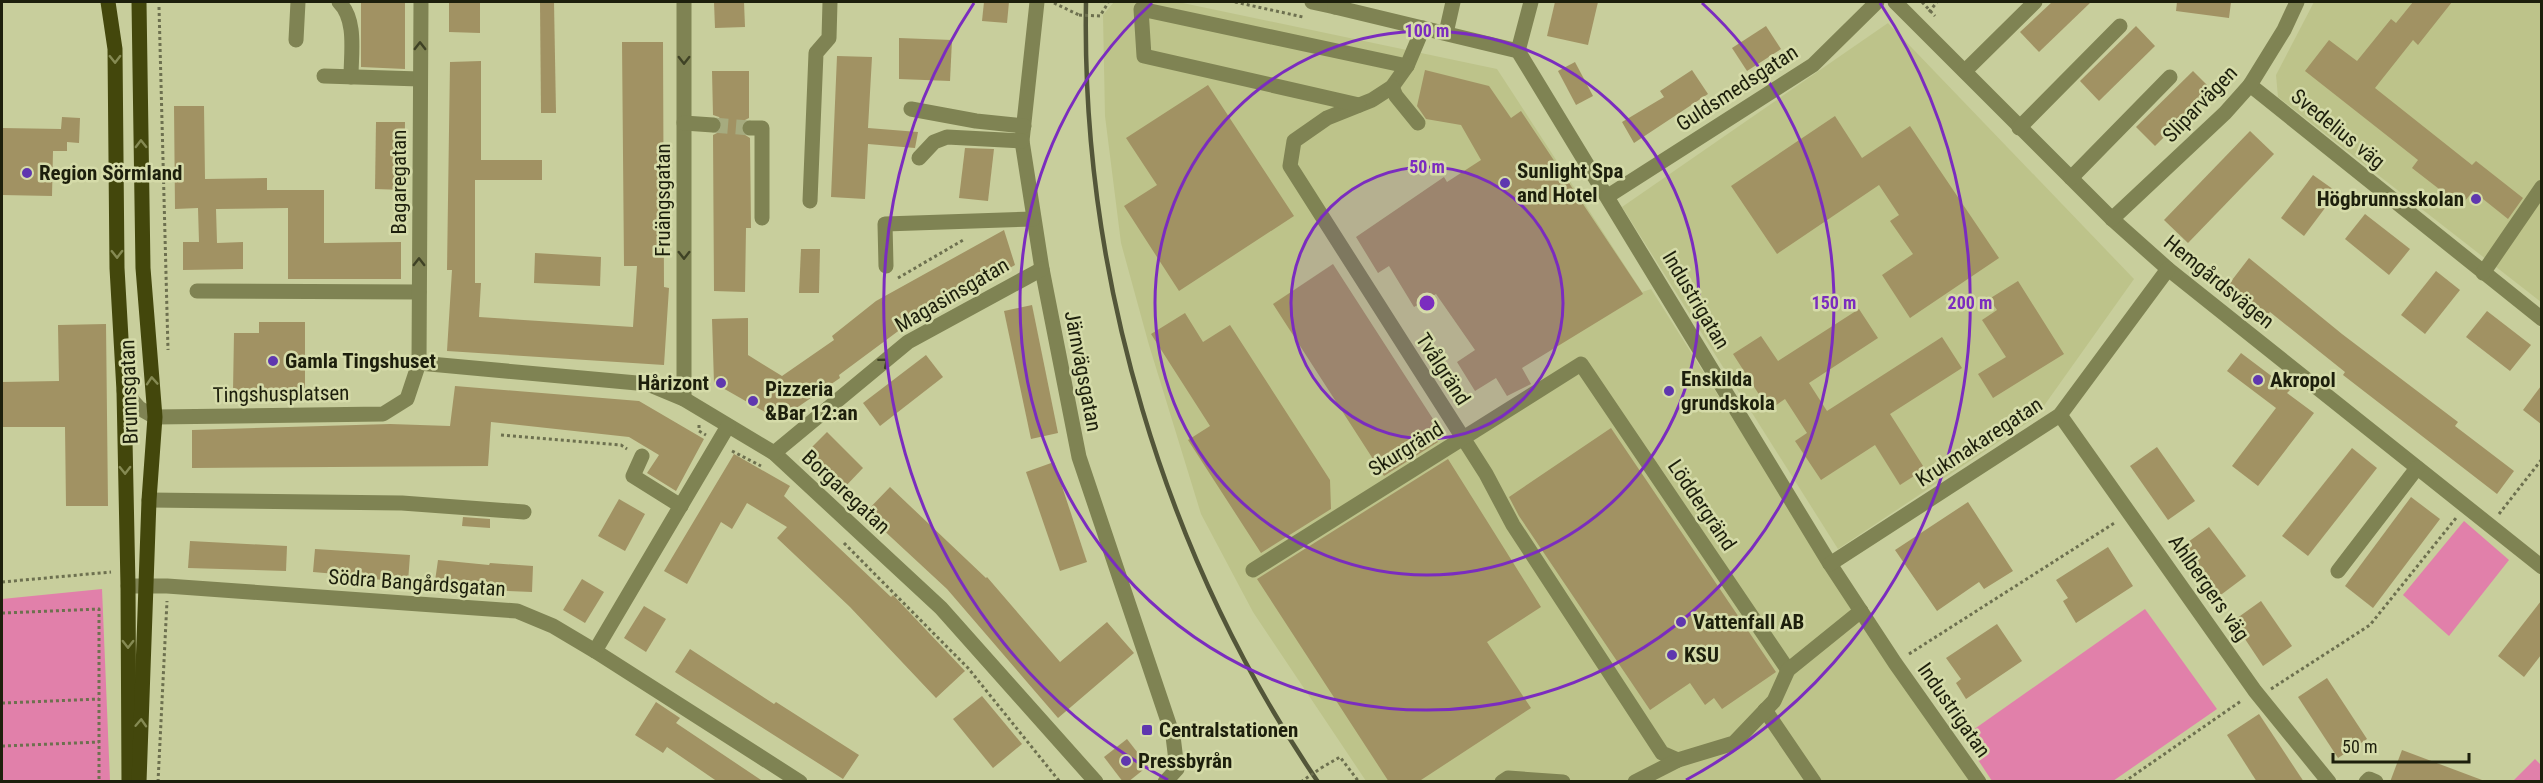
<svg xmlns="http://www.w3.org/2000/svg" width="2543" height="783" font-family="'Roboto Condensed',sans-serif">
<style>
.built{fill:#bdc38a}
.green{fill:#e180aa}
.building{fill:#a19263}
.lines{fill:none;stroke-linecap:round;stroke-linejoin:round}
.minor-tunnel{stroke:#a6ab7f;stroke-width:15;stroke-dasharray:15 8;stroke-linecap:butt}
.path{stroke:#6d704f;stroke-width:3;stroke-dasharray:3 3;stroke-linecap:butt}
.minor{stroke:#7f8353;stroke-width:15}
.major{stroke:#43470c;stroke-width:15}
.rail{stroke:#535639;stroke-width:4.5}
.path-bridge{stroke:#6d704f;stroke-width:3;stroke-dasharray:3 3;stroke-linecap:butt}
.oneway{stroke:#3f4225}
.oneway2{stroke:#858a53}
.ring{fill:none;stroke:#7b2cbf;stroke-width:3}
.poi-dot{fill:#5f37af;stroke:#d5dba9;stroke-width:2}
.labels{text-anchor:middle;stroke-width:5;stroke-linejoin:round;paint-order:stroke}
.street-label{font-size:21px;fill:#1d1f0c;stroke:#d5dba9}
.poi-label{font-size:21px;font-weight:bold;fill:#1d1f0c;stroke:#d5dba9;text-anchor:start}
.centre{fill:#7b2cbf;stroke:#d5dba9;stroke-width:3}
.ring-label{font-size:18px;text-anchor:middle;font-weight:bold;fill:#7b2cbf;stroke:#d5dba9;stroke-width:5;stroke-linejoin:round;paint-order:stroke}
</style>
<rect width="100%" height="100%" fill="#c8ce9c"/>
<g class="built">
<polygon points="1114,2 1178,2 1497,69 1642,292 1651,289 1750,446 1973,781 1366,781 1253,612 1201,514 1149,345 1121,243 1105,116 1103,15"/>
<polygon points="2314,2 2541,2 2541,302 2278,97 2276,75"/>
<polygon points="1888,23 2134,279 2036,417 1838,549 1622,207"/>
</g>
<g class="green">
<polygon points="2464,521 2509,560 2449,636 2403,595"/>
<polygon points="102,589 110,781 2,781 2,599"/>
<polygon points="2145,609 2217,709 2113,781 1992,781 1963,737"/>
<polygon points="2535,759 2541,765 2541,781 2513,781"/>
</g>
<g class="building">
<polygon points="361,2 405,2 405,69 361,67"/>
<polygon points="449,2 480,2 480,33 449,32"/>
<polygon points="540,2 554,2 556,113 541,113"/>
<polygon points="714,2 744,2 745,27 715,28"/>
<polygon points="984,2 1009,2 1007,23 982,21"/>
<polygon points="1555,2 1598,2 1588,45 1547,36"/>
<polygon points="2052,2 2091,2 2039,52 2020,32"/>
<polygon points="2177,2 2231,2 2229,18 2176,11"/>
<polygon points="2413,2 2452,2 2418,45 2413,40 2375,88 2472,165 2476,161 2523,198 2508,219 2473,191 2461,206 2412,168 2418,160 2305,71 2329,40 2357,61 2391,19 2396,23"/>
<polygon points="1766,26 1781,49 1747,71 1732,48"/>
<polygon points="2136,26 2155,46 2099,101 2080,81"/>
<polygon points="899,38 952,40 950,81 899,79"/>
<polygon points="622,42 663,42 664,287 669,288 664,365 447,351 452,270 447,270 450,62 481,61 481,160 542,160 542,180 475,180 475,283 481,283 479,317 633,327 637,266 624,266"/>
<polygon points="837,56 872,57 868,128 918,132 915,148 868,144 865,199 831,197"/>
<polygon points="1575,62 1593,96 1576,105 1558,71"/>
<polygon points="1425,70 1489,86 1511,118 1521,111 1643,294 1522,368 1531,384 1507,396 1496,378 1475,391 1457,362 1475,350 1436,294 1414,307 1389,266 1378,273 1356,237 1444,177 1447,182 1481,160 1461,125 1426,119 1417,106"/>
<polygon points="1692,70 1708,94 1634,143 1622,122 1664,97 1660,91"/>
<polygon points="712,71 749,71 749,118 745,120 740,127 742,133 750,138 751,228 746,228 745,292 714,291 713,135 721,131 723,125 719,117 713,115"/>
<polygon points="2193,71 2212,90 2155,146 2136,127"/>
<polygon points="1208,85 1294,216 1179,291 1124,206 1157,185 1126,138"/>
<polygon points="174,106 204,106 205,179 267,178 267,190 324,190 324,243 401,242 401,279 288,279 288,208 216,209 217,243 243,242 243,269 183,270 183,242 199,242 198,208 175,209"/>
<polygon points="1835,116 1862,158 1910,126 1999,258 1910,318 1882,275 1913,254 1890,221 1899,215 1879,185 1777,254 1731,186"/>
<polygon points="62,117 80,118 79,143 67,142 67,151 53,151 52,196 2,195 2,128 61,129"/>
<polygon points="376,122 405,122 404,190 375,189"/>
<polygon points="2250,131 2274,154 2188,243 2164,220"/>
<polygon points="965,148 994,149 988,201 959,198"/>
<polygon points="2313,175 2337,192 2304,236 2281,218"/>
<polygon points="2365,214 2410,249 2389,275 2345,239"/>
<polygon points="1004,230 1015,265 901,329 839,375 840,378 779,420 714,383 712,319 748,318 748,355 782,376 834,340 832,336 876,301"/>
<polygon points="801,249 820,249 819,293 799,293"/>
<polygon points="535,253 601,257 600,286 534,283"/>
<polygon points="2249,258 2342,334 2458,422 2455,426 2514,471 2497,494 2343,375 2345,372 2270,312 2268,314 2229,284"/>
<polygon points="1333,264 1442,433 1435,438 1438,442 1384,476 1273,304"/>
<polygon points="2436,271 2460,290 2425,334 2401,315"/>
<polygon points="2018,281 2064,354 1993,398 1978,374 2006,357 1982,320 1997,310 1989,299"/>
<polygon points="1032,305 1058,433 1031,439 1004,311"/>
<polygon points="1859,309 1878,338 1809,383 1827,411 1942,337 1962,368 1890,414 1925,469 1900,485 1875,445 1821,480 1795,441 1807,433 1785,399 1769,410 1733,354 1761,336 1778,361"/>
<polygon points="2487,311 2531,345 2510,371 2466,337"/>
<polygon points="1185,313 1203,342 1230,325 1330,480 1331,509 1261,553 1188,440 1210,426 1151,334"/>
<polygon points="259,322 305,322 305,401 264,401 264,391 233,391 234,333 259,333"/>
<polygon points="106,324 108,506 66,506 65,427 2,427 2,382 59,381 58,325"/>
<polygon points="2241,353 2290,390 2287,393 2314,413 2258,486 2232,466 2276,408 2227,371"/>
<polygon points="926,355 943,377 880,426 863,403"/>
<polygon points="455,386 639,401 704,439 676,491 647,473 659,455 629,437 491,422 488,466 192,468 192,430 390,424 450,426"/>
<polygon points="2541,386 2541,424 2523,410"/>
<polygon points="1611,428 1776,672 1722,709 1714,698 1705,705 1690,683 1650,710 1519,516 1509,497"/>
<polygon points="827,432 863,468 842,490 805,454"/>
<polygon points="2157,447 2195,501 2168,520 2130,466"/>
<polygon points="2352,448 2377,468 2308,556 2282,536"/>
<polygon points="734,454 790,486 784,496 891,597 893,595 965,671 936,698 850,607 777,538 787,527 747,503 732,529 721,522 687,584 664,571"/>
<polygon points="1448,459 1541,607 1487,642 1531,708 1418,782 1389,782 1257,579"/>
<polygon points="1054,462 1087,562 1060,571 1026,472"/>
<polygon points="890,487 986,578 987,577 1060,662 1107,622 1134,653 1058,718 947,589 865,513"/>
<polygon points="2411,497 2440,519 2373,608 2345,586"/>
<polygon points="619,499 645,514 625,551 598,536"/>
<polygon points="1968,502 2013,571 1984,589 1979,582 1937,611 1895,550"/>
<polygon points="463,517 490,519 490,528 462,526"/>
<polygon points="2209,527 2246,576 2218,597 2181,547"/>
<polygon points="190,541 287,546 286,571 188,568"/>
<polygon points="2108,547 2133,586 2076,623 2063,601 2068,598 2056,580"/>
<polygon points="315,549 410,555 408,582 371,579 371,577 313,572"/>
<polygon points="438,560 489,565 490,563 533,566 532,592 488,590 488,586 435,581"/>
<polygon points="582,579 604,592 585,623 563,610"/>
<polygon points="2261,601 2292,646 2263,666 2233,621"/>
<polygon points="2541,601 2541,655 2524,677 2498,656"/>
<polygon points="644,606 666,619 646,652 624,638"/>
<polygon points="1997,624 2022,661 1966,699 1956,683 1961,679 1946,658"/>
<polygon points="690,649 774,704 776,702 859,755 843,779 675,672"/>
<polygon points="2327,678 2367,739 2338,758 2298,697"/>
<polygon points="982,696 1022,744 993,768 953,719"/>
<polygon points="656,702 680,718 676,723 764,782 718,782 667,747 663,753 635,735"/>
<polygon points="2259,714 2304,782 2257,782 2227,735"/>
<polygon points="1127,739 1148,766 1128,782 1123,782 1104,757"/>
<polygon points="2402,750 2482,780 2482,782 2390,782"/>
</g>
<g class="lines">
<polyline class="minor-tunnel" points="713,125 750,128"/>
<g class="path">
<polyline points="1235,2 1303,17"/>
<polyline points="1922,2 1935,16"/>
<polyline points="1054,3 1079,15"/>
<polyline points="1108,3 1108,2"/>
<polyline points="159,7 168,350"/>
<polyline points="1929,12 1937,2"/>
<polyline points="898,278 965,239"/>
<polyline points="699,425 699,431 706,435"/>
<polyline points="501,435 621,445 627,449"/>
<polyline points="732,451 761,466"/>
<polyline points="2499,514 2542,459"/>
<polyline points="844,543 968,668 1060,782"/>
<polyline points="2,582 111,572"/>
<polyline points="2,613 99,609 99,782"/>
<polyline points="1909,654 2116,522"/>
<polyline points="2271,689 2370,625 2456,518"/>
<polyline points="2,703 99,699"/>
<polyline points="2,746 99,742"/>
<polyline points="1321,768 1340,757 1359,782"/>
<polyline points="158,782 167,601"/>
<polyline points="2124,782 2241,701"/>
</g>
<g class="minor">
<path d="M 339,2 C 357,20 351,53 351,77"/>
<polyline points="684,2 684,399"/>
<polyline points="1037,2 1022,141 1042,269 1079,457 1173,736 1177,769 1165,782"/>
<polyline points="1312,2 1335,7"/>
<polyline points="1337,2 1335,7 1518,51 1830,564 1895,663 1979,782"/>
<polyline points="1895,2 2112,219 2168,269 2542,567"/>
<polyline points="1423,28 1407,66 1392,87 1372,100 1327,118 1294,141 1290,166 1486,474 1513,525 1662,753 1678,760"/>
<polyline points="1446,33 1453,2"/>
<polyline points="296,40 298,2"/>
<polyline points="1518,51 1531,2"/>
<polyline points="1965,71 2035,2"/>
<polyline points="324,76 420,79"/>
<polyline points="2250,85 2542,319"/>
<polyline points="1392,87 1396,96 1418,123"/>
<polyline points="1359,105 1144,56 1141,9 1407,66"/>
<polyline points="911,109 976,121 1024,126"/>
<polyline points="684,123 713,125"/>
<polyline points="750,128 762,128 762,218"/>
<polyline points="2019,128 2120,26"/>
<polyline points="919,158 934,142 947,137 1022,141"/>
<polyline points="2071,178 2170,77"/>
<polyline points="1608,196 1813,65 1877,2"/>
<polyline points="810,201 816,53 829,38 830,2"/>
<polyline points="2112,219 2225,113 2250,85 2284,30 2297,2"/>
<polyline points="886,266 885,224 1033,219"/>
<polyline points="2483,273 2542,187"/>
<polyline points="197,291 419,292"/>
<polyline points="419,363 648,384 684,399 774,453 941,608 1096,782"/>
<polyline points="124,391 139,408 155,417 383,414 407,399 419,363 421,2"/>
<polyline points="2060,415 2255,691 2329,782"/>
<polyline points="774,453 908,342 1042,269"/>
<polyline points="642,456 633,476 681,506"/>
<polyline points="149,500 402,503 524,512"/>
<polyline points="1830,564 2060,415 2168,269"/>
<polyline points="1253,570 1581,364 1788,670"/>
<polyline points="2338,571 2417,468"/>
<polyline points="128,586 167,586 517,611 553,626 595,651 800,782"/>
<polyline points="595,651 728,426"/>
<polyline points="1765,710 1814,782"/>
<polyline points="1502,782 1508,778 1563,782"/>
<polyline points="1635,782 1678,760 1734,743 1774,701 1788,670 1861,611"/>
<polyline points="2366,782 2369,779 2376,782"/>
</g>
<g class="major">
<polyline points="108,2 115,49 117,268 124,391 128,586 129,782"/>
<polyline points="139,2 143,268 155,417 149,500 139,782"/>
</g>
<path class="rail" d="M 1086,2 C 1081,275 1164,556 1318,782"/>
<g class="path-bridge">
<polyline points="1079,15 1100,16 1108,3"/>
<polyline points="1301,782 1321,768"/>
</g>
</g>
<defs><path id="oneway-chevron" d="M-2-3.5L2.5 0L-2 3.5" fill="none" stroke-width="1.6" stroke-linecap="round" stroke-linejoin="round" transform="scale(1.5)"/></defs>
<g class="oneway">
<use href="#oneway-chevron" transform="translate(420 46) rotate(-90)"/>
<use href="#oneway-chevron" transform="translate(684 60) rotate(90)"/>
<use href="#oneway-chevron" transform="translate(684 255) rotate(90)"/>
<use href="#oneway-chevron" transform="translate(419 262) rotate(-90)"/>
<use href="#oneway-chevron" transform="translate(884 362) rotate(-40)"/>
</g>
<g class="oneway2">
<use href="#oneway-chevron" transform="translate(115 59) rotate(89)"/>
<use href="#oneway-chevron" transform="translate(141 144) rotate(-91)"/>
<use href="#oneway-chevron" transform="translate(117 254) rotate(89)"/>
<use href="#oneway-chevron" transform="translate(152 381) rotate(-94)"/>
<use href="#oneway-chevron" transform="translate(125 470) rotate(89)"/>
<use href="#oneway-chevron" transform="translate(128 644) rotate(90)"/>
<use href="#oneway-chevron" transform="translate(141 723) rotate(-87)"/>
</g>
<circle cx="1427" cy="303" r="136" fill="#7b2cbf" fill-opacity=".12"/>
<g class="ring">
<circle cx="1427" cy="303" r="136"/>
<circle cx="1427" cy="303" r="272"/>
<path d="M1702 3A407 407 0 1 1 1152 3"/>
<path d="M1168 780A543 543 0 0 1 974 3M1880 3A543 543 0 0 1 1686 780"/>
</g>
<g class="poi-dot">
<circle cx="27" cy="173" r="6"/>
<circle cx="1505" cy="183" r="6"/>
<circle cx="2476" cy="199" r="6"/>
<circle cx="273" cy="361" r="6"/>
<circle cx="2258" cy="380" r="6"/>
<circle cx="721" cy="383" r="6"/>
<circle cx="1669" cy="391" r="6"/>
<circle cx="753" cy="401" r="6"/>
<circle cx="1681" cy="622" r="6"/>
<circle cx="1672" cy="655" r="6"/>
<rect x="1141" y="724" width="12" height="12" rx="3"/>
<circle cx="1126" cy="761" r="6"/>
</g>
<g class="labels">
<g class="street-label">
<text transform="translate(1737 88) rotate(-33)" y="7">Guldsmedsgatan</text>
<text transform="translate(2200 104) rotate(-46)" y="7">Sliparvägen</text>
<text transform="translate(2338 129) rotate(39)" y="7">Svedelius väg</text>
<text transform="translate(399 182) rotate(-90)" y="7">Bagaregatan</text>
<text transform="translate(663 200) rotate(-90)" y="7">Fruängsgatan</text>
<text transform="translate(2219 282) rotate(39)" y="7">Hemgårdsvägen</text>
<text transform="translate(952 295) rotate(-30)" y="7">Magasinsgatan</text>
<text transform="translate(1696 300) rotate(59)" y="7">Industrigatan</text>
<text transform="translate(1443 369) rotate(57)" y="7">Tvålgränd</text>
<text transform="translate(1083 371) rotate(79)" y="7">Järnvägsgatan</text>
<text transform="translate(129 392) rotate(-92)" y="7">Brunnsgatan</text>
<text transform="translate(281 394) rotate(-1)" y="7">Tingshusplatsen</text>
<text transform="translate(1979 442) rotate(-33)" y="7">Krukmakaregatan</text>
<text transform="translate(1406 449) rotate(-32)" y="7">Skurgränd</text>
<text transform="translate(846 492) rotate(43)" y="7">Borgaregatan</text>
<text transform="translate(1702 505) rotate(56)" y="7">Löddergränd</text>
<text transform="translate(417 583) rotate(4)" y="7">Södra Bangårdsgatan</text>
<text transform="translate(2209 588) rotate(55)" y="7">Ahlbergers väg</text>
<text transform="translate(1954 710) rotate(55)" y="7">Industrigatan</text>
</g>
<g class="poi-label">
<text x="1517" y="178">Sunlight Spa<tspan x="1517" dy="24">and Hotel</tspan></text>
<text x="39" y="180">Region Sörmland</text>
<text x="2464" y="206" text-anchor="end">Högbrunnsskolan</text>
<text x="285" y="368">Gamla Tingshuset</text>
<text x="1681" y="386">Enskilda<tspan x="1681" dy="24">grundskola</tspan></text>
<text x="2270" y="387">Akropol</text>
<text x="709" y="390" text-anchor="end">Hårizont</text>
<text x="765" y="396">Pizzeria<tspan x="765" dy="24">&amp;Bar 12:an</tspan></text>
<text x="1693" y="629">Vattenfall AB</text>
<text x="1684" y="662">KSU</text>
<text x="1159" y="737">Centralstationen</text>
<text x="1138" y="768">Pressbyrån</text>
</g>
</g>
<circle cx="1427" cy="303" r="9" class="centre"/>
<g class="ring-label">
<text x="1427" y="37">100 m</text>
<text x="1427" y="173">50 m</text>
<text x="1834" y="309">150 m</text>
<text x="1970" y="309">200 m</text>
</g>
<rect width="2543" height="783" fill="none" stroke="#1d1f0c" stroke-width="6"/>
<path d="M2333 753v9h136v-9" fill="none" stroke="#1d1f0c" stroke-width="3"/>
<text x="2342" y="753" font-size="18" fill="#1d1f0c" stroke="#d5dba9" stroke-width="4.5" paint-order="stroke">50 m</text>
</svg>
